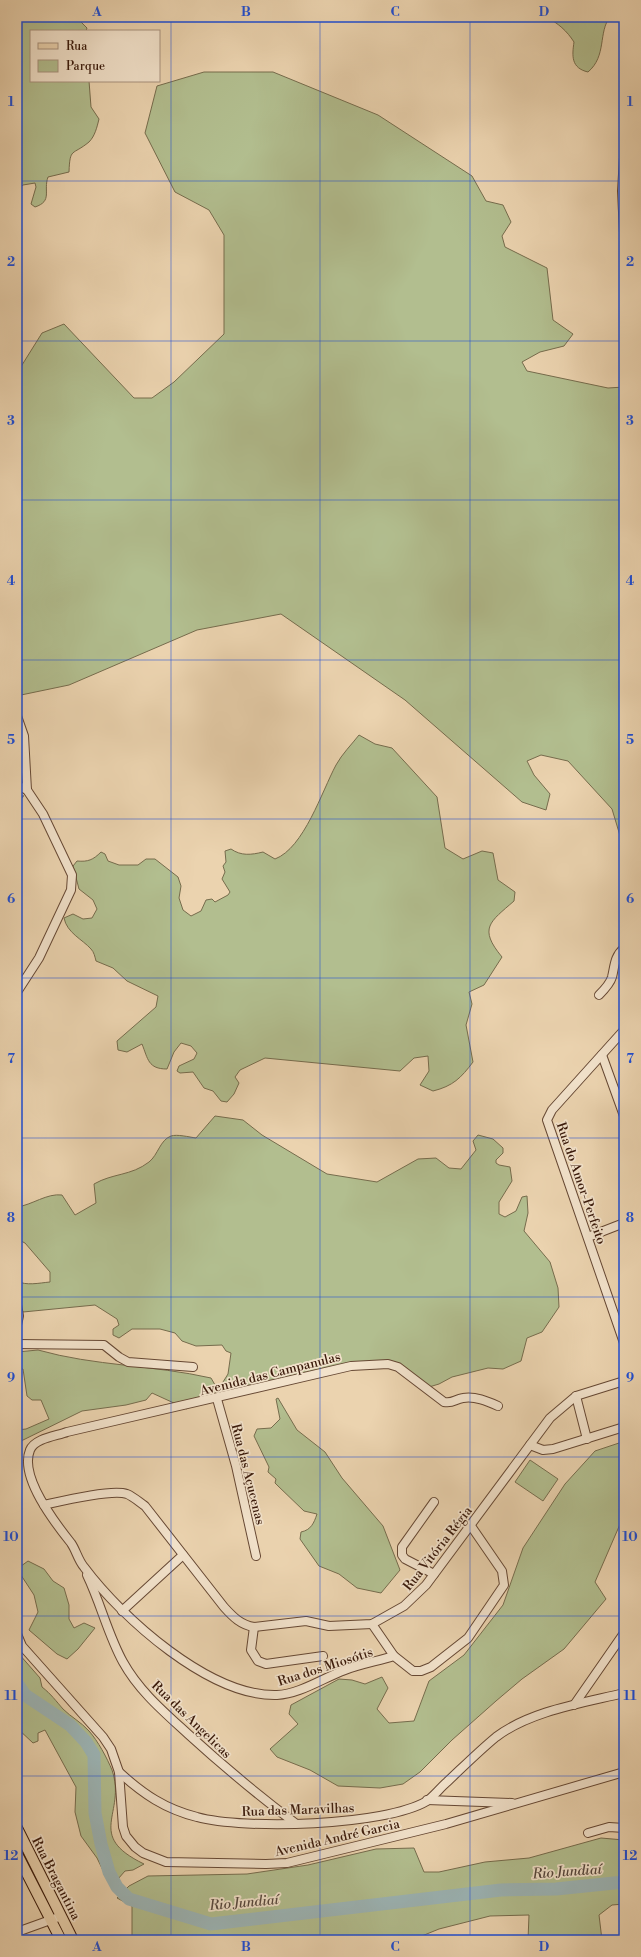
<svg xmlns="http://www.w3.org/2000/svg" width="641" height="1957" font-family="'Libre Bodoni',serif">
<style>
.green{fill:#b2be8f;stroke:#766c4d}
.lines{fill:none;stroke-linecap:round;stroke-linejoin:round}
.stream{stroke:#757772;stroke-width:2}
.river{stroke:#9cb5b6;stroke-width:13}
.minor-casing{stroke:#664834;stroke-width:10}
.major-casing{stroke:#3a1a0b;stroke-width:12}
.minor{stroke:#f2e2cb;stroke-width:8}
.major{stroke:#ebd3af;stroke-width:10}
.grid{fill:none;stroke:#1d4ed8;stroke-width:1;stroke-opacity:0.55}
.labels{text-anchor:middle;stroke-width:3.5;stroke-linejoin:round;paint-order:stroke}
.street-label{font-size:13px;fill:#3a1a0b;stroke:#f2e2cb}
.water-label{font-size:14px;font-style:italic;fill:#57483e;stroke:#f2e2cb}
.neatline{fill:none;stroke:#1d4ed8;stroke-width:1.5}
.grid-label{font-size:13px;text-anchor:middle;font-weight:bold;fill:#1d4ed8}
</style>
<rect width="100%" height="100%" fill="#ebd3af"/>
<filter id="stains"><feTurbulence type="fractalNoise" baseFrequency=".005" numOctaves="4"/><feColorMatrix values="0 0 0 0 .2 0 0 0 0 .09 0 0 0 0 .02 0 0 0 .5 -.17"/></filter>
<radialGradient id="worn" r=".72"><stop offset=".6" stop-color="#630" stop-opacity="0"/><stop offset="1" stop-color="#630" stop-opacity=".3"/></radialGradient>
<g class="green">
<path d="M 22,17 L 82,17 L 81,22 L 87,28 L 86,31 L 31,31 L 31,81 L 89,81 L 91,107 L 99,119 C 97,127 95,136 89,142 C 72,156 70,147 69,172 L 48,177 C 43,191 53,201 35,207 L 31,204 L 36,187 L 35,183 L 23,185 L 19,189 L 17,216 L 17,36 Z"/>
<path d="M 546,17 L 610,17 C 598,32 607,56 588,72 C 571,68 572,56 574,42 C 567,31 558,23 546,17 Z"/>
<polygon points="204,72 273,72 378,115 472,176 486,201 503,205 511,222 502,236 505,247 547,268 553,320 573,334 564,346 540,352 522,362 527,371 608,388 624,387 624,842 621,839 612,809 568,761 541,755 527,761 534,775 550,794 546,810 522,802 405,700 281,614 197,630 69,685 21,695 17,688 17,373 42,333 64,324 134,398 152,398 174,382 224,334 224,235 209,210 175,192 145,133 157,86"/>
<path d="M 359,735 L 375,744 L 392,748 L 437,797 L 445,848 L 463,859 L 482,851 L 493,853 L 498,880 L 515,892 L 514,901 C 490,922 478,928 502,957 L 484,985 L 469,992 L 472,1004 L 466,1025 L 473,1062 C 461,1078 453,1086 433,1091 L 420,1085 L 429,1071 L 428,1056 L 414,1058 L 400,1071 L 265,1058 L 240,1070 L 235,1077 L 239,1083 L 234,1094 L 227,1102 L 221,1101 L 213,1091 L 204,1088 L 193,1072 L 180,1073 L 177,1071 L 179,1066 L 194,1059 L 197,1053 L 191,1046 L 181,1043 L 174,1052 L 167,1069 C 148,1069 148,1059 142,1044 L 127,1052 L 118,1050 L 117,1041 L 156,1007 L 158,996 L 127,981 L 113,968 L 96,961 C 95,957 94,952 91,949 C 82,939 67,933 64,918 L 73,914 L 83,919 L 92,918 L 97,909 L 93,900 L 79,889 L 73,866 L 77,861 C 88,862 93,860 101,852 L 105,854 L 108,861 L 119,865 L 138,865 L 146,859 L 155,859 L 178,877 L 181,886 L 179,898 L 183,910 L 191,916 L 201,911 L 206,900 L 212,899 L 215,902 L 228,895 L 230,892 L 222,879 L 225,872 L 223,866 L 226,862 L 225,851 L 231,849 C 241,856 251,855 263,852 L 275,859 C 304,848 322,791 336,765 C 342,754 352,744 359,735 Z"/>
<path d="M 215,1116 L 243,1120 L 262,1135 L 327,1174 L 377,1182 L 418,1159 L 436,1158 L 449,1168 L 461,1169 L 476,1150 L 473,1141 L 478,1135 L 493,1139 L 503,1148 L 503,1153 L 496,1160 L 496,1163 L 499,1165 L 510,1167 L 512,1181 L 499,1202 L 499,1214 L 505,1217 L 516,1211 L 522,1197 L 527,1196 L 528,1213 L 524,1231 L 550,1262 L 558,1288 L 559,1307 L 542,1332 L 527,1338 L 521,1361 L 503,1369 L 488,1368 L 452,1377 L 439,1384 L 429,1387 L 386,1361 L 226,1392 L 223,1388 L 223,1382 L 228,1374 L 231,1353 L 226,1351 L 222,1345 L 196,1346 L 182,1341 L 175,1333 L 160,1329 L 132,1329 L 119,1338 L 113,1335 L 113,1329 L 119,1325 L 117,1319 L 95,1305 L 23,1312 L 17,1302 L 17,1281 C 26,1286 39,1283 50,1282 L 50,1272 L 25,1243 L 17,1239 L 17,1207 C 32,1205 47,1193 62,1195 L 75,1215 L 96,1203 L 94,1184 C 113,1173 131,1176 149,1162 C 158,1155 160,1140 171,1136 C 177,1134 189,1137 196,1138 Z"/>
<path d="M 38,1350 C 94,1366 154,1365 211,1378 L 218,1390 L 215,1394 L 195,1398 L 187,1409 L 152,1393 L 146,1400 L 126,1405 L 82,1411 L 17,1443 L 17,1430 L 26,1429 L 49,1419 L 41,1400 L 32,1400 L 27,1396 L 23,1369 L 17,1369 L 17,1352 Z"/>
<path d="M 278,1398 L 297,1430 L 325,1452 L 342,1478 L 383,1526 L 400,1570 L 381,1593 L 357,1588 L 339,1574 L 319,1566 L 300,1539 L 301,1532 C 311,1530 314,1523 317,1514 L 304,1511 L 278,1486 L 275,1483 L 276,1479 L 268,1472 L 269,1467 L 254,1436 L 257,1429 L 271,1428 L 280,1419 L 276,1399 Z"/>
<polygon points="622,1442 624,1447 624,1515 595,1582 606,1599 564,1649 522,1679 496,1701 452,1740 420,1772 403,1784 380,1788 338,1786 310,1770 277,1757 270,1749 298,1724 289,1714 291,1705 339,1679 352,1680 365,1684 382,1677 388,1688 377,1709 389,1723 414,1721 429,1681 464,1655 503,1605 523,1548 565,1484 595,1451"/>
<polygon points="530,1460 558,1479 543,1501 515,1482"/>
<polygon points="28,1561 44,1569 53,1581 64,1588 69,1605 69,1619 74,1628 84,1623 95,1628 78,1649 67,1659 57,1654 29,1630 38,1612 34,1595 17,1569"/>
<path d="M 19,1654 L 40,1678 L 42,1687 C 51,1694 56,1701 63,1709 C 71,1717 81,1722 89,1731 C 98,1741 107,1758 112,1770 C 127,1814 84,1835 144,1864 L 133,1870 L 125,1871 L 111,1887 L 97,1858 L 81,1836 L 75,1812 L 76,1787 L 45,1730 L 38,1733 L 38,1741 L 33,1743 L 17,1728 L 17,1656 Z"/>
<polygon points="601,1838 624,1840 624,1904 612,1905 599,1915 602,1940 528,1940 529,1915 490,1916 439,1929 412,1940 132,1940 132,1906 117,1898 129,1886 148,1876 247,1874 308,1865 376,1849 414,1848 424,1872 439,1872 485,1862 529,1858"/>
</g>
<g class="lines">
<polyline class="stream" points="17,802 23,796"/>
<polyline class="river" points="17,1683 25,1695 70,1725 86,1742 94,1755 95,1813 101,1844 109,1872 117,1887 129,1899 211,1924 501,1890 556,1889 624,1882"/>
<defs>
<g id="minor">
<polyline points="624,157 622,191 624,233"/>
<polyline points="17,716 24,736 27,790 43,814 72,875 71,890 39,958 17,992"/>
<polyline points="17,785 27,790"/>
<path d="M 599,995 C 604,990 610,984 612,977 C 615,965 614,957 624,948"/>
<polyline points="624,1030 552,1110 547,1120 624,1343"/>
<polyline points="602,1055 624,1116"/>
<polyline points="588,1237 624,1223"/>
<polyline points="17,1305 19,1316 17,1325"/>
<polyline points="17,1344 104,1345 119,1357 128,1362 193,1367"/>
<polyline points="576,1396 587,1439"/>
<polyline points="217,1399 236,1466 256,1556"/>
<polyline points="530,1445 543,1450 553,1449 624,1427"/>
<path d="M 44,1505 C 62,1501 111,1489 127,1494 C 134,1497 139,1502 145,1506 L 224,1607 C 233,1617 241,1625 254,1627 L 306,1621 L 329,1626 L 372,1624 L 404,1606 L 426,1585 L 550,1418 L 576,1396 L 624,1381"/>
<path d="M 471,1526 L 502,1571 L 504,1585 L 468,1638 L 431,1667 L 421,1671 L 413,1671 L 394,1656 C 378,1661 361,1664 345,1670 C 323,1678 300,1694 277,1695 C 210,1697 122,1618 84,1567 C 78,1560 76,1550 71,1543 C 55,1523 19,1477 30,1450 C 35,1438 57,1436 67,1432 L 351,1366 L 388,1364 L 398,1367 L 444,1402 C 453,1404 455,1399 463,1398 C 475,1396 487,1401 498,1406"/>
<polyline points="434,1574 405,1559 402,1555 402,1547 434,1502"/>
<path d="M 87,1575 C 101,1604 108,1635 123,1662 C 139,1691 164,1712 188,1734 C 222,1765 258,1795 295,1823"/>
<polyline points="122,1611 183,1555"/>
<polyline points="372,1624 394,1656"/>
<polyline points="254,1627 251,1650 258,1661 266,1664 323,1656"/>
<polyline points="17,1634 22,1646 103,1737 111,1749 119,1772 123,1827 126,1836 135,1847 143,1853 166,1862 266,1864 287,1863 446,1824 624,1772"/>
<polyline points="574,1705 624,1633"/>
<path d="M 119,1772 C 143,1794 165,1809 197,1817 C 244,1830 385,1826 427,1801 C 434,1796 440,1788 447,1782 C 463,1767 479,1751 496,1737 C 530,1711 583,1703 624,1693"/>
<polyline points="427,1800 512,1803"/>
<polyline points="588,1833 609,1827 624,1828"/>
<polyline points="17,1932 56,1918"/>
</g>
<g id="major">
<polyline points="17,1828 73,1940"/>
<polyline points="17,1854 61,1940"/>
</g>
</defs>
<use href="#minor" class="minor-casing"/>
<use href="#major" class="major-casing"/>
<use href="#minor" class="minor"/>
<use href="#major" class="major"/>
</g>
<path class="grid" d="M 171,17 L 171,1940M 320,17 L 320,1940M 470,17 L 470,1940M 17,181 L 624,181M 17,341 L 624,341M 17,500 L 624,500M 17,660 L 624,660M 17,819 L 624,819M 17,978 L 624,978M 17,1138 L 624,1138M 17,1297 L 624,1297M 17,1457 L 624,1457M 17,1616 L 624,1616M 17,1776 L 624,1776"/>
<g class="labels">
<g class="street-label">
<text transform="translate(582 1183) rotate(71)" y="5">Rua do Amor-Perfeito</text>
<text transform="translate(270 1373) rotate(-14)" y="5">Avenida das Campanulas</text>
<text transform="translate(249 1474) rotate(76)" y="5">Rua das Açucenas</text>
<text transform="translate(437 1548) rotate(-52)" y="5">Rua Vitória Régia</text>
<text transform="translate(325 1666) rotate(-18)" y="5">Rua dos Miosótis</text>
<text transform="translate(192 1719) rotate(44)" y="5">Rua das Angelicas</text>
<text transform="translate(298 1809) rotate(-2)" y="5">Rua das Maravilhas</text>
<text transform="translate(337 1837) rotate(-13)" y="5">Avenida André Garcia</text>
<text transform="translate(57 1878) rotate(63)" y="5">Rua Bragantina</text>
</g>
<g class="water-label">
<text transform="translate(567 1871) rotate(-4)" y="5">Rio Jundiaí</text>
<text transform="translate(244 1902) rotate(-5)" y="5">Rio Jundiaí</text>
</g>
</g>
<rect width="641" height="1957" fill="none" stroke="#ebd3af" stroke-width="44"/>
<rect x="30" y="30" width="130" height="52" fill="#f2e2cb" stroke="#a8927e"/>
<rect x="38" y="43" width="20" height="6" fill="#ebd3af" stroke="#a8927e"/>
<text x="66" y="50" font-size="12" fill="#3a1a0b">Rua</text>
<rect x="38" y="60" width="20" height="12" fill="#b2be8f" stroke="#a8927e"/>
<text x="66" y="70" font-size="12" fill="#3a1a0b">Parque</text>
<rect x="22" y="22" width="597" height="1913" class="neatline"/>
<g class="grid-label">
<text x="97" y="16">A</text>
<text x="246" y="16">B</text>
<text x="395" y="16">C</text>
<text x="544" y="16">D</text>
<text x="11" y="106">1</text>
<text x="630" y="106">1</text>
<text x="11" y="266">2</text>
<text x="630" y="266">2</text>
<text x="11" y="425">3</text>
<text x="630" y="425">3</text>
<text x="11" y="585">4</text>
<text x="630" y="585">4</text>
<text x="11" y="744">5</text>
<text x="630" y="744">5</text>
<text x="11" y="903">6</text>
<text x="630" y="903">6</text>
<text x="11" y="1063">7</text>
<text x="630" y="1063">7</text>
<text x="11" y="1222">8</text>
<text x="630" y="1222">8</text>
<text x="11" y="1382">9</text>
<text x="630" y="1382">9</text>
<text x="11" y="1541">10</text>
<text x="630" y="1541">10</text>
<text x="11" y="1700">11</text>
<text x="630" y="1700">11</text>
<text x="11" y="1860">12</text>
<text x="630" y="1860">12</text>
<text x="97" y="1951">A</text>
<text x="246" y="1951">B</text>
<text x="395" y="1951">C</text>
<text x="544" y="1951">D</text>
</g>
<rect width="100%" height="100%" filter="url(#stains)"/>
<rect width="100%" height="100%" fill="url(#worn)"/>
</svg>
